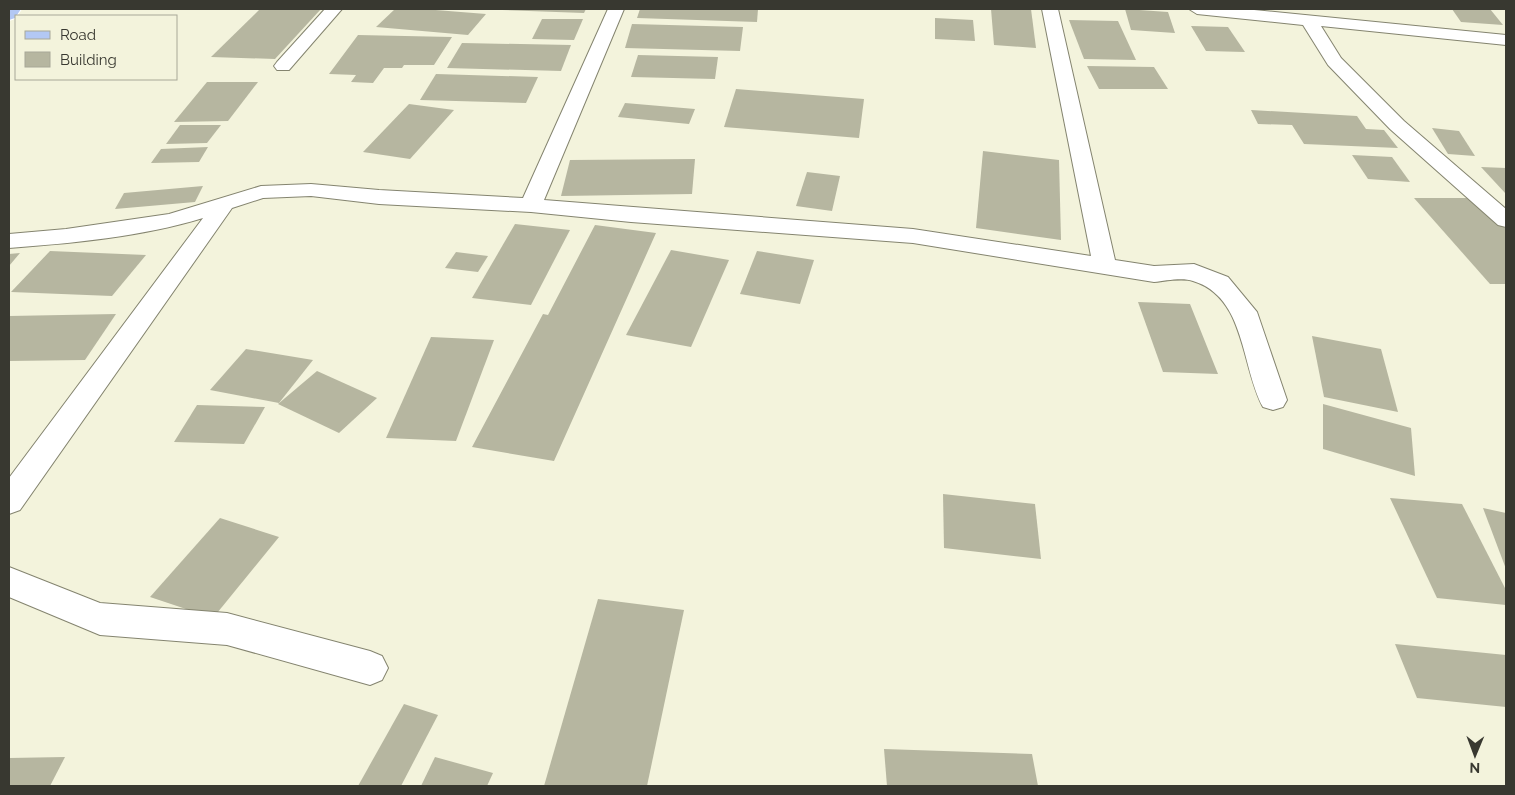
<svg xmlns="http://www.w3.org/2000/svg" width="1515" height="795" font-family="Raleway,sans-serif">
<style>
.building{fill:#b6b6a0}
.lines{fill:none;stroke-linecap:round;stroke-linejoin:round}
.minor-casing{stroke:#84846f;stroke-width:2}
.major-casing{stroke:#fff;stroke-width:2}
.minor{fill:#fff;fill-rule:evenodd}
.major{fill:#b3c8f4;fill-rule:evenodd}
</style>
<rect width="100%" height="100%" fill="#f3f3dc"/>
<g class="building">
<polygon points="260,9 321,9 275,59 211,57"/>
<polygon points="395,9 423,9 486,14 468,35 376,27"/>
<polygon points="503,9 586,9 584,13 502,10"/>
<polygon points="640,9 758,9 757,22 637,18"/>
<polygon points="991,9 1031,9 1036,48 994,45"/>
<polygon points="1125,9 1168,12 1175,33 1131,30"/>
<polygon points="1452,9 1490,9 1503,25 1461,22"/>
<polygon points="935,18 973,20 975,41 935,39"/>
<polygon points="542,19 583,19 574,40 532,39"/>
<polygon points="1069,20 1118,21 1136,60 1084,59"/>
<polygon points="632,24 743,27 740,51 625,48"/>
<polygon points="1191,26 1228,27 1245,52 1206,51"/>
<polygon points="358,35 452,37 434,65 404,65 402,68 384,68 373,83 351,82 356,75 329,74"/>
<polygon points="462,43 571,45 561,71 447,68"/>
<polygon points="638,55 718,57 715,79 631,77"/>
<polygon points="1087,66 1154,67 1168,89 1099,89"/>
<polygon points="436,74 538,77 526,103 420,100"/>
<polygon points="207,82 258,82 228,121 174,122"/>
<polygon points="736,89 864,99 859,138 724,127"/>
<polygon points="625,103 695,109 689,124 618,117"/>
<polygon points="409,104 454,110 410,159 363,152"/>
<polygon points="1251,110 1357,116 1366,129 1384,130 1398,148 1304,144 1292,125 1258,124"/>
<polygon points="180,125 221,125 207,143 166,144"/>
<polygon points="1432,128 1459,131 1475,156 1448,154"/>
<polygon points="208,147 199,162 151,163 161,149"/>
<polygon points="983,151 1059,160 1061,240 976,228"/>
<polygon points="1352,155 1392,157 1410,182 1368,179"/>
<polygon points="695,159 692,194 561,196 570,160"/>
<polygon points="1481,167 1506,168 1506,194"/>
<polygon points="807,172 840,176 832,211 796,206"/>
<polygon points="203,186 195,202 115,209 124,193"/>
<polygon points="1414,198 1477,198 1506,229 1506,284 1490,284"/>
<polygon points="515,224 570,230 531,305 472,298"/>
<polygon points="595,225 656,233 554,461 472,447 543,314 548,315"/>
<polygon points="671,250 729,260 691,347 626,335"/>
<polygon points="50,251 146,255 112,296 11,292"/>
<polygon points="757,251 814,260 800,304 740,294"/>
<polygon points="456,252 488,256 478,272 445,268"/>
<polygon points="20,253 9,266 9,254"/>
<polygon points="1138,302 1190,304 1218,374 1163,372"/>
<polygon points="116,314 85,360 9,361 9,316"/>
<polygon points="1312,336 1381,349 1398,412 1324,397"/>
<polygon points="431,337 494,340 456,441 386,438"/>
<polygon points="246,349 313,360 279,403 210,390"/>
<polygon points="317,371 377,398 339,433 278,404"/>
<polygon points="1323,404 1411,428 1415,476 1323,449"/>
<polygon points="197,405 265,407 244,444 174,442"/>
<polygon points="943,494 1035,504 1041,559 944,548"/>
<polygon points="1390,498 1462,504 1506,590 1506,605 1437,598"/>
<polygon points="1483,508 1506,513 1506,569"/>
<polygon points="220,518 279,537 213,618 150,597"/>
<polygon points="598,599 684,610 647,786 544,786"/>
<polygon points="1395,644 1506,655 1506,707 1417,698"/>
<polygon points="404,704 438,715 401,786 358,786"/>
<polygon points="884,749 1032,754 1038,786 887,786"/>
<polygon points="65,757 50,786 9,786 9,758"/>
<polygon points="435,757 493,773 487,786 421,786"/>
</g>
<g class="lines">
<defs>
<g id="minor">
<polygon points="325,9 342,9 289,70 277,70 274,66 277,62"/>
<path d="M 608,9 L 624,9 L 544,200 L 913,229 L 1091,256 L 1042,9 L 1058,9 L 1115,260 L 1154,266 L 1194,264 L 1228,277 L 1257,312 L 1287,400 L 1283,407 L 1273,410 L 1263,407 C 1241,367 1246,297 1193,281 C 1182,277 1165,281 1154,282 L 913,243 L 631,222 L 531,212 L 379,204 L 311,196 L 263,198 L 232,208 L 20,510 L 9,514 L 9,478 L 203,218 C 141,237 73,243 9,248 L 9,234 L 66,229 L 169,214 L 261,186 L 311,184 L 379,190 L 523,198 Z"/>
<polygon points="1189,9 1244,9 1506,35 1506,45 1321,26 1341,58 1404,121 1506,209 1506,227 1498,225 1390,129 1328,65 1303,25 1197,14"/>
<polygon points="9,567 100,603 227,613 370,651 382,656 388,668 382,680 370,685 227,645 100,635 9,597"/>
</g>
<polygon id="major" points="9,9 21,9 15,18 9,20"/>
</defs>
<use href="#minor" class="minor-casing"/>
<use href="#major" class="major-casing"/>
<use href="#minor" class="minor"/>
<use href="#major" class="major"/>
</g>
<rect width="1515" height="795" fill="none" stroke="#383830" stroke-width="20"/>
<rect x="15" y="15" width="162" height="65" fill="#f3f3dc" stroke="#a8a897"/>
<rect x="25" y="31" width="25" height="8" fill="#b3c8f4" stroke="#a8a897"/>
<text x="60" y="40" font-size="15" fill="#383830">Road</text>
<rect x="25" y="52" width="25" height="15" fill="#b6b6a0" stroke="#a8a897"/>
<text x="60" y="65" font-size="15" fill="#383830">Building</text>
<g transform="translate(1475 755) rotate(181)" stroke="#f3f3dc" stroke-width="4" paint-order="stroke">
<path d="M0-4L9 19L0 12L-9 19Z" fill="#383830"/>
<text y="-8" font-size="14" font-weight="bold" text-anchor="middle" fill="#383830">N</text>
</g>
</svg>
